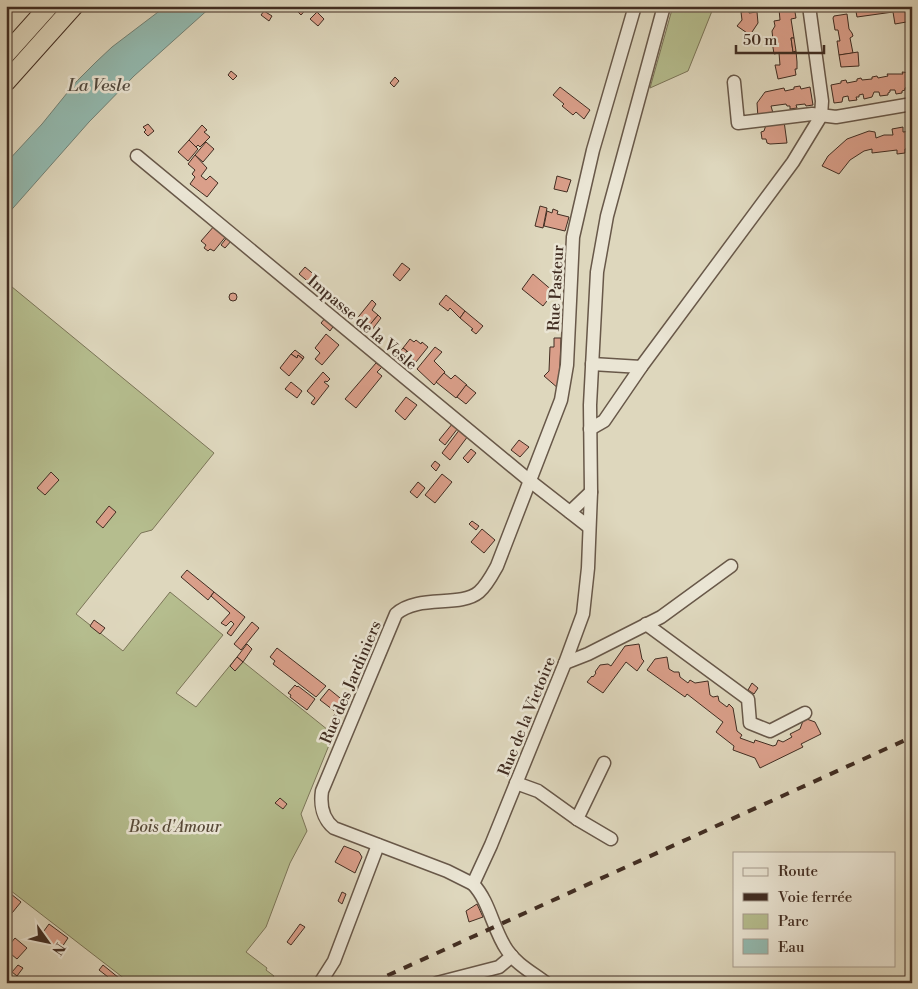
<svg xmlns="http://www.w3.org/2000/svg" width="918" height="989" font-family="'Libre Bodoni',serif">
<style>
.green{fill:#b5bd8e;stroke:#7b7558}
.water{fill:#93bab0;stroke:#728277}
.building{fill:#da9f8a;stroke:#412d22}
.lines{fill:none;stroke-linecap:round;stroke-linejoin:round}
.minor-casing{stroke:#685849;stroke-width:15}
.highway-casing{stroke:#412d22;stroke-width:20}
.minor{stroke:#eae5d4;stroke-width:12}
.highway{stroke:#ded7bd;stroke-width:18}
.rail{stroke:#412d22;stroke-width:4;stroke-dasharray:9 9;stroke-linecap:butt}
.labels{text-anchor:middle;stroke-width:5;stroke-linejoin:round;paint-order:stroke}
.street-label{font-size:16px;fill:#412d22;stroke:#eae5d4}
.park-label{font-size:16px;font-style:italic;fill:#584a38;stroke:#eae5d4}
.water-label{font-size:18px;font-style:italic;fill:#51493e;stroke:#eae5d4}
</style>
<rect width="100%" height="100%" fill="#ded7bd"/>
<filter id="stains"><feTurbulence type="fractalNoise" baseFrequency=".004" numOctaves="4"/><feColorMatrix values="0 0 0 0 .2 0 0 0 0 .09 0 0 0 0 .02 0 0 0 .5 -.17"/></filter>
<radialGradient id="worn" r=".72"><stop offset=".6" stop-color="#630" stop-opacity="0"/><stop offset="1" stop-color="#630" stop-opacity=".3"/></radialGradient>
<g class="green">
<polygon points="673,6 714,6 688,71 650,88"/>
<polygon points="6,282 214,453 152,530 141,533 76,614 123,651 170,592 223,635 176,693 196,707 237,657 328,730 334,733 301,814 307,831 290,863 266,927 246,952 267,968 266,970 274,976 269,983 130,983 6,887"/>
</g>
<polygon class="water" points="166,6 212,6 134,76 89,122 6,216 6,163 42,124 76,82 96,62 112,47"/>
<g class="building">
<polygon points="300,6 309,6 301,15 296,10"/>
<polygon points="794,6 796,18 791,19 794,38 791,38 793,52 796,51 797,62 797,69 795,69 796,75 778,79 775,65 780,65 779,53 774,54 772,41 773,40 772,31 775,26 774,21 780,20 779,9"/>
<polygon points="855,6 892,6 893,12 857,17"/>
<polygon points="892,6 912,6 912,21 895,24"/>
<polygon points="264,11 272,16 269,21 261,15"/>
<polygon points="749,11 749,13 757,12 758,23 750,35 737,26 742,20 741,12"/>
<polygon points="317,12 324,19 318,26 310,19"/>
<polygon points="847,14 849,29 852,33 853,36 850,38 853,53 839,55 837,41 840,41 838,30 835,30 833,18 834,16"/>
<polygon points="791,38 794,38 796,51 793,52"/>
<polygon points="858,52 859,66 841,67 839,55"/>
<polygon points="231,71 237,76 233,80 228,75"/>
<polygon points="902,72 912,73 912,92 910,87 905,88 905,90 902,91 902,93 896,94 895,90 890,90 890,92 888,93 888,95 880,96 879,92 874,92 872,97 864,99 863,94 859,95 859,97 856,97 857,100 849,101 848,96 843,97 842,102 834,103 831,85 841,83 841,81 846,80 847,83 857,81 857,79 861,78 862,80 872,79 872,77 877,76 878,78 888,76 887,74 903,74"/>
<polygon points="395,77 399,81 394,87 390,83"/>
<polygon points="800,86 801,89 810,87 813,105 806,106 805,104 796,105 797,108 790,109 790,106 787,106 786,104 771,106 773,113 758,118 757,103 765,92 784,88 785,91 794,89 794,87"/>
<polygon points="560,87 590,110 584,119 576,112 573,115 562,106 564,104 553,95"/>
<polygon points="784,121 787,143 770,144 767,143 766,139 762,139 761,132 764,131 766,125"/>
<polygon points="148,124 154,131 148,136 144,132 146,130 143,127"/>
<polygon points="202,125 207,130 204,132 210,137 200,147 198,145 196,147 189,140"/>
<polygon points="903,127 903,132 912,131 912,148 905,149 905,153 897,154 897,150 872,153 872,149 864,151 850,160 839,174 822,166 828,156 847,139 869,131 875,132 876,138 884,135 893,135 892,129"/>
<polygon points="189,140 198,149 188,161 178,152"/>
<polygon points="206,142 214,149 203,162 195,155"/>
<polygon points="195,155 207,168 201,176 206,180 210,176 218,183 207,197 190,184 195,177 192,174 195,170 188,164"/>
<polygon points="557,176 571,180 567,192 554,189"/>
<polygon points="540,206 547,208 543,228 535,226"/>
<polygon points="553,209 558,211 557,214 569,217 565,231 544,226 547,211 552,213"/>
<polygon points="215,225 227,235 214,251 210,249 208,251 204,248 206,245 201,241"/>
<polygon points="228,236 232,240 225,248 221,245"/>
<polygon points="402,263 410,269 400,281 393,275"/>
<polygon points="305,267 317,277 311,284 299,274"/>
<polygon points="533,274 554,292 543,306 522,289"/>
<polygon points="325,289 330,293 326,298 321,293"/>
<circle cx="233" cy="297" r="4"/>
<polygon points="331,295 339,302 335,308 327,300"/>
<polygon points="446,295 465,311 460,318 450,308 448,311 439,304"/>
<polygon points="372,300 376,304 372,310 378,315 368,327 366,325 363,329 355,321"/>
<polygon points="465,311 483,326 476,334 471,330 473,329 460,318"/>
<polygon points="378,315 381,318 372,330 368,327"/>
<polygon points="326,317 335,324 330,331 321,323"/>
<polygon points="326,334 339,345 322,365 315,359 320,353 315,348"/>
<polygon points="554,338 561,338 559,389 544,376 549,371 550,347 554,347"/>
<polygon points="410,339 414,342 416,340 421,344 422,342 428,347 416,362 410,357 412,355 403,348"/>
<polygon points="435,347 442,352 434,361 445,372 434,385 417,369"/>
<polygon points="403,348 407,351 400,360 395,357"/>
<polygon points="295,350 304,357 303,359 298,355 297,358 291,354"/>
<polygon points="291,354 297,358 298,355 303,359 289,376 280,368"/>
<polygon points="376,363 382,367 377,372 382,376 356,408 345,399"/>
<polygon points="323,372 330,379 327,382 326,381 324,382 329,386 314,405 311,403 315,398 307,391"/>
<polygon points="444,373 451,379 455,375 467,385 456,398 436,382"/>
<polygon points="291,382 302,391 297,398 285,389"/>
<polygon points="466,385 476,393 466,404 457,397"/>
<polygon points="406,397 417,405 405,420 395,411"/>
<polygon points="453,423 458,428 445,445 439,440"/>
<polygon points="460,429 468,436 450,460 442,453"/>
<polygon points="519,440 529,447 520,457 511,450"/>
<polygon points="471,449 476,453 468,463 463,458"/>
<polygon points="435,461 440,465 436,471 431,466"/>
<polygon points="51,472 59,480 45,495 37,488"/>
<polygon points="442,474 452,482 435,503 425,495"/>
<polygon points="418,482 425,488 417,498 410,492"/>
<polygon points="109,506 116,512 103,528 96,522"/>
<polygon points="472,521 479,526 476,530 469,524"/>
<polygon points="482,529 495,540 484,553 471,542"/>
<polygon points="187,570 214,592 208,600 181,577"/>
<polygon points="214,592 245,617 231,636 227,633 234,624 231,621 226,626 221,623 230,613 211,596"/>
<polygon points="94,620 105,628 100,634 90,626"/>
<polygon points="252,622 259,628 241,650 234,644"/>
<polygon points="247,644 252,649 243,662 237,657"/>
<polygon points="639,644 642,659 644,661 637,671 626,662 603,693 587,682 592,676 593,677 596,673 595,672 600,665 608,664 611,666 625,646"/>
<polygon points="277,648 326,686 316,697 273,664 275,661 270,657"/>
<polygon points="237,657 243,662 235,671 230,666"/>
<polygon points="667,657 669,669 674,672 679,672 680,677 688,683 690,680 695,683 708,681 710,695 713,697 718,696 719,701 727,707 729,704 733,708 737,731 742,735 740,738 754,743 755,740 773,746 776,745 778,740 783,742 792,737 790,734 800,729 804,718 815,722 821,734 801,744 803,747 760,768 755,758 733,750 734,746 716,732 723,722 687,694 685,697 647,670 655,659"/>
<polygon points="752,683 758,688 754,694 748,690"/>
<polygon points="295,685 297,687 298,686 315,699 307,710 290,697 291,695 288,693"/>
<polygon points="329,689 345,702 345,706 341,716 320,700"/>
<polygon points="334,715 340,717 334,733 328,730"/>
<polygon points="280,798 287,804 283,809 275,803"/>
<polygon points="344,846 359,852 362,857 355,873 335,862"/>
<polygon points="6,890 21,902 12,913 6,908"/>
<polygon points="342,892 346,894 342,904 338,901"/>
<polygon points="477,904 483,917 469,922 466,911"/>
<polygon points="49,924 68,938 60,950 41,935"/>
<polygon points="300,924 305,927 291,945 287,942"/>
<polygon points="15,938 27,948 17,959 6,950 6,941 10,944"/>
<polygon points="18,965 23,968 17,976 12,972"/>
<polygon points="103,965 119,978 124,983 112,983 107,979 108,977 99,970"/>
</g>
<g class="lines">
<defs>
<g id="minor">
<polyline points="734,82 738,123 812,114 836,117 912,104"/>
<polyline points="137,156 530,481 589,527"/>
<polyline points="592,364 641,367"/>
<polyline points="590,429 604,421 641,367 793,162 821,116 822,101 809,6"/>
<polyline points="570,512 591,492"/>
<polyline points="646,624 748,699 750,723 770,731 805,713"/>
<polyline points="565,663 588,654 661,617 731,566"/>
<polyline points="516,783 538,791 577,819 611,839"/>
<polyline points="577,819 604,763"/>
<path d="M 473,884 L 447,871 L 334,828 C 323,819 320,805 322,791 L 396,614 C 418,594 460,608 479,592 C 487,585 492,575 497,566 L 561,400 L 567,365 L 573,237 L 593,150 L 635,6"/>
<polyline points="320,983 334,961 378,845"/>
<polyline points="437,983 499,967 512,956"/>
<path d="M 546,983 C 533,973 516,964 507,950 C 493,930 490,902 473,884 L 491,845 L 565,663 L 583,614 L 588,568 L 591,492 L 590,405 L 597,272 L 607,216 L 664,6"/>
</g>
<g id="highway">
<polyline points="6,54 49,6"/>
<polyline points="6,82 74,6"/>
</g>
</defs>
<use href="#minor" class="minor-casing"/>
<use href="#highway" class="highway-casing"/>
<use href="#minor" class="minor"/>
<use href="#highway" class="highway"/>
<polyline class="rail" points="371,983 912,737"/>
</g>
<g class="labels">
<g class="street-label">
<text transform="translate(555 288) rotate(-87)" y="6">Rue Pasteur</text>
<text transform="translate(363 322) rotate(40)" y="6">Impasse de la Vesle</text>
<text transform="translate(350 682) rotate(-67)" y="6">Rue des Jardiniers</text>
<text transform="translate(526 716) rotate(-68)" y="6">Rue de la Victoire</text>
</g>
<g class="park-label">
<text x="175" y="832">Bois d'Amour</text>
</g>
<g class="water-label">
<text x="99" y="91">La Vesle</text>
</g>
</g>
<rect width="918" height="989" fill="none" stroke="#ded7bd" stroke-width="25"/>
<rect x="8" y="8" width="903" height="974" fill="none" stroke="#412d22" stroke-width="2.5"/>
<rect x="12" y="12" width="893" height="964" fill="none" stroke="#412d22"/>
<rect x="733" y="852" width="162" height="115" fill="#eae5d4" stroke="#a69b8d"/>
<rect x="743" y="868" width="25" height="8" fill="#eae5d4" stroke="#a69b8d"/>
<text x="778" y="876" font-size="15" fill="#412d22">Route</text>
<rect x="743" y="893" width="25" height="8" fill="#412d22" stroke="#a69b8d"/>
<text x="778" y="902" font-size="15" fill="#412d22">Voie ferrée</text>
<rect x="743" y="914" width="25" height="15" fill="#b5bd8e" stroke="#a69b8d"/>
<text x="778" y="926" font-size="15" fill="#412d22">Parc</text>
<rect x="743" y="939" width="25" height="15" fill="#93bab0" stroke="#a69b8d"/>
<text x="778" y="952" font-size="15" fill="#412d22">Eau</text>
<g transform="translate(48 942) rotate(123)" stroke="#eae5d4" stroke-width="4" paint-order="stroke">
<path d="M0-4L9 19L0 12L-9 19Z" fill="#412d22"/>
<text y="-8" font-size="14" font-weight="bold" text-anchor="middle" fill="#412d22">N</text>
</g>
<path d="M736 45v8h88v-8" fill="none" stroke="#412d22" stroke-width="2.5"/>
<text x="743" y="45" font-size="15" fill="#412d22" stroke="#eae5d4" stroke-width="4" paint-order="stroke">50 m</text>
<rect width="100%" height="100%" filter="url(#stains)"/>
<rect width="100%" height="100%" fill="url(#worn)"/>
</svg>
